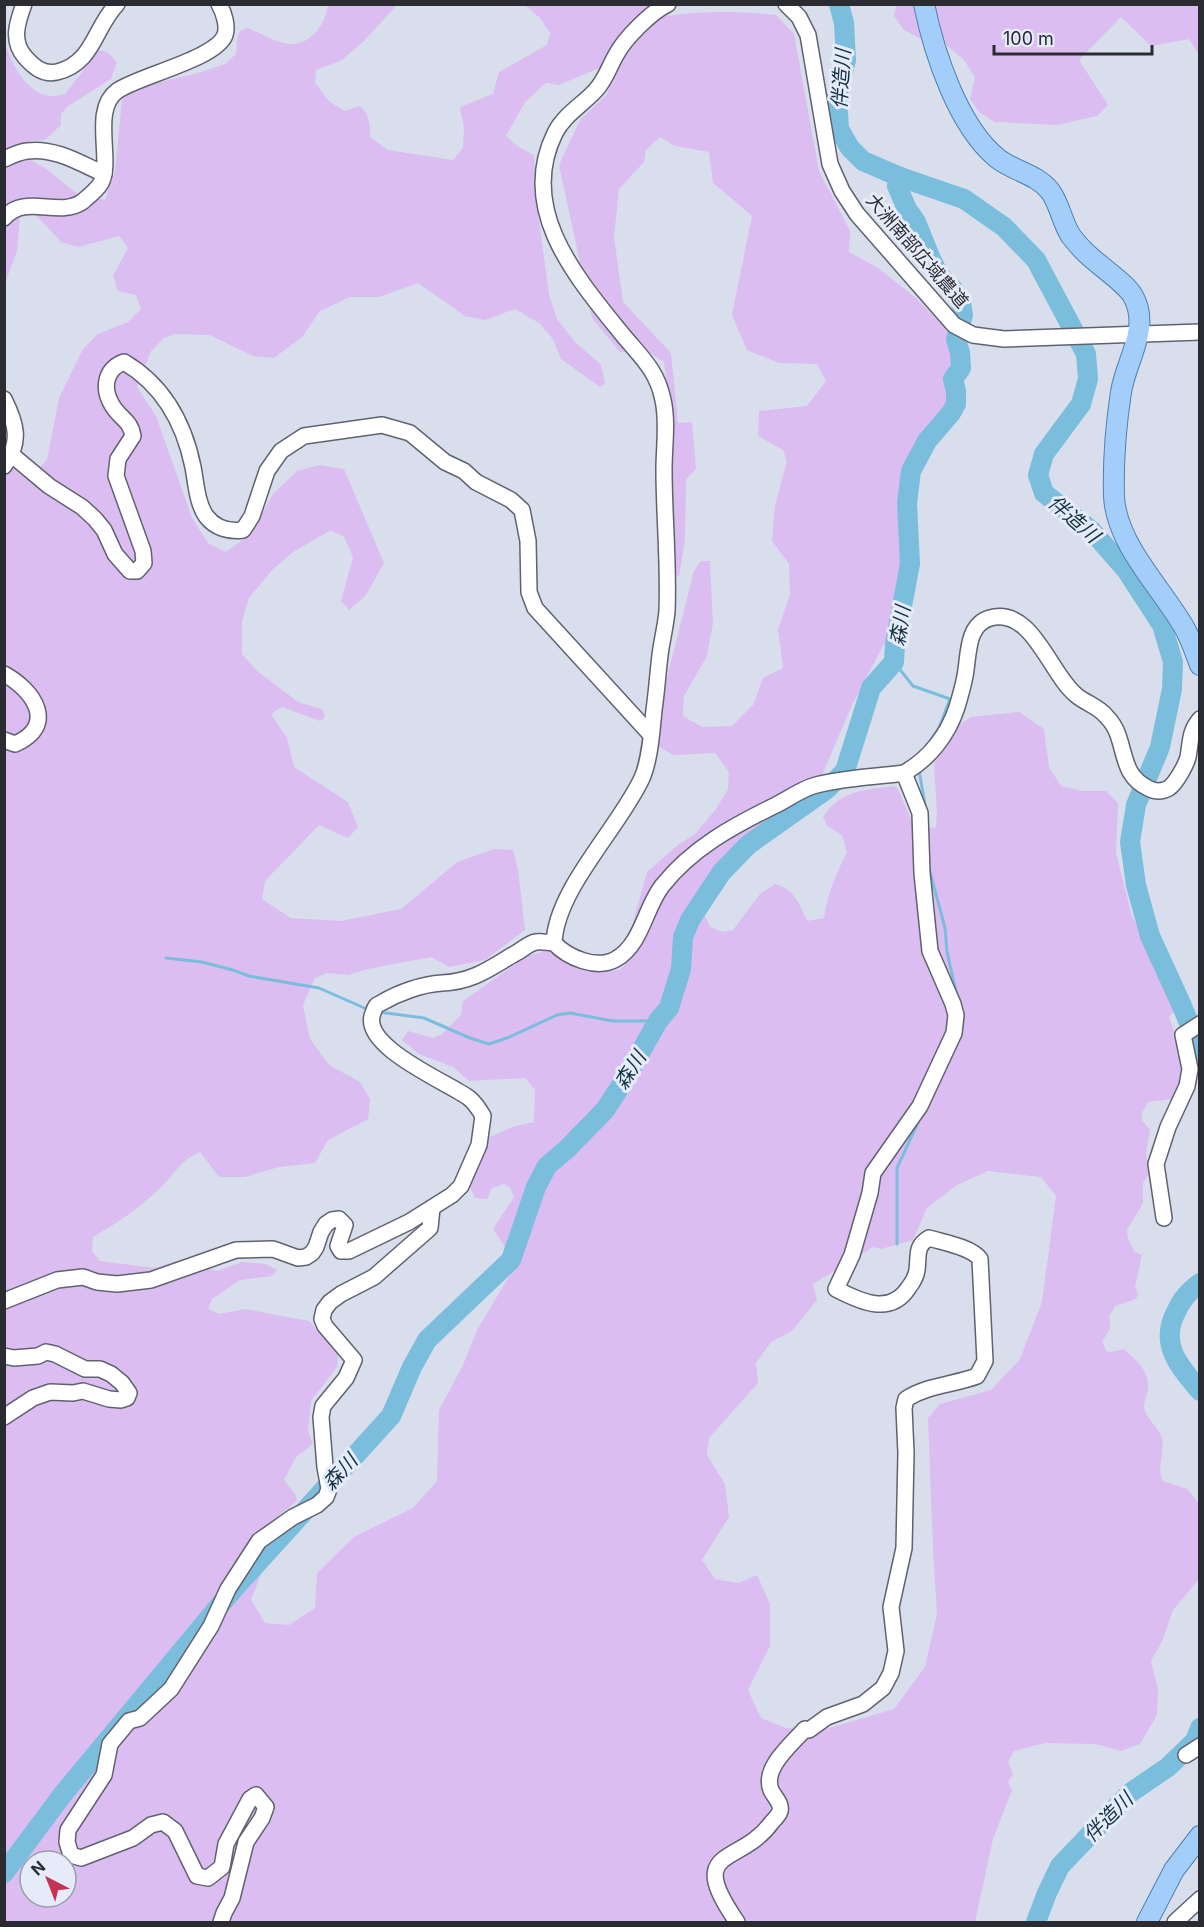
<svg xmlns="http://www.w3.org/2000/svg" width="1204" height="1927" font-family="Inter,'Noto Sans JP',sans-serif">
<style>
.green{fill:#dbbdf1;fill-rule:evenodd}
.lines{fill:none;stroke-linecap:round;stroke-linejoin:round}
.stream{stroke:#7bbddd;stroke-width:3}
.river{stroke:#7bbddd;stroke-width:20}
.minor-casing{stroke:#5f636f;stroke-width:18}
.major-casing{stroke:#5080b0;stroke-width:22}
.minor{stroke:#fff;stroke-width:15}
.major{stroke:#a3cef9;stroke-width:20}
.labels{text-anchor:middle;stroke-width:6;stroke-linejoin:round;paint-order:stroke}
.street-label{font-size:18px;fill:#2a2c31;stroke:#e6ebf9}
.water-label{font-size:20px;font-style:italic;fill:#123240;stroke:#e6ebf9}
</style>
<rect width="100%" height="100%" fill="#d9deec"/>
<g class="green">
<polygon points="897,4 1199,5 1199,55 1189,39 1151,46 1121,17 1079,60 1108,105 1097,116 1057,125 995,122 979,112 970,99 975,77 964,60 945,44 921,39 904,30 894,16"/>
<path d="M 328,5 L 397,5 L 364,41 L 342,60 L 316,70 L 315,83 L 330,102 L 345,111 L 359,106 C 370,113 370,125 370,137 L 388,150 L 453,160 L 463,148 L 464,129 L 460,107 L 493,94 L 499,72 L 547,45 L 550,33 L 540,18 L 525,5 L 647,5 L 665,16 C 702,11 738,11 776,15 L 794,34 L 819,171 L 850,231 L 849,252 L 878,268 L 916,298 L 944,327 L 950,338 L 954,356 L 947,373 L 947,408 L 909,460 L 904,490 L 913,547 L 912,584 L 905,612 L 885,642 L 852,705 L 820,780 L 820,800 L 779,830 L 756,836 L 730,855 L 704,889 L 704,914 L 710,927 L 723,932 L 733,930 L 760,894 L 775,884 C 795,889 799,904 807,921 L 824,918 C 827,894 836,874 847,852 L 842,835 L 827,826 L 823,817 C 841,790 864,790 894,786 L 898,789 L 916,831 L 936,827 L 937,813 L 934,763 L 959,725 L 971,717 L 1019,712 L 1044,729 L 1049,767 L 1061,786 L 1082,791 L 1106,791 L 1118,803 L 1116,853 L 1132,916 L 1164,978 L 1175,1010 L 1169,1017 L 1183,1057 L 1182,1087 L 1174,1099 L 1148,1102 L 1142,1113 L 1142,1120 L 1150,1130 L 1146,1153 L 1150,1172 L 1143,1183 L 1143,1203 L 1127,1230 L 1128,1239 L 1135,1252 L 1142,1255 L 1135,1287 L 1138,1294 L 1136,1299 L 1115,1306 L 1109,1317 C 1112,1328 1109,1332 1102,1341 L 1106,1351 L 1111,1352 L 1124,1349 C 1136,1360 1149,1370 1148,1388 C 1148,1394 1144,1400 1144,1406 C 1145,1419 1160,1427 1162,1439 C 1165,1453 1156,1468 1163,1481 L 1187,1489 L 1199,1503 L 1199,1579 L 1173,1610 L 1163,1639 L 1151,1661 L 1158,1689 L 1157,1715 L 1140,1744 L 1121,1751 L 1096,1744 L 1045,1743 L 1014,1751 L 1008,1762 L 1013,1774 L 1008,1782 L 1012,1790 L 993,1839 L 975,1922 L 5,1922 L 5,460 L 16,471 L 29,479 L 47,460 L 59,398 L 83,349 L 98,334 L 128,322 L 141,309 L 136,295 L 118,291 L 113,276 L 128,248 L 119,236 L 78,247 L 61,242 L 34,213 L 25,210 L 20,216 L 17,251 L 5,283 L 4,40 C 11,62 25,93 50,96 C 55,96 60,95 65,94 L 99,50 L 107,52 L 117,62 L 111,79 L 67,107 L 61,114 L 61,125 L 45,140 L 29,141 L 27,158 L 48,170 L 75,192 L 105,200 L 115,171 L 122,99 L 132,89 L 198,73 L 225,64 L 236,54 L 237,40 L 240,31 L 248,28 C 259,33 281,45 293,44 C 313,43 326,22 328,5 ZM 597,69 L 610,82 L 607,94 L 580,120 L 559,165 L 592,318 L 620,352 L 647,351 L 664,362 L 673,431 L 673,573 L 679,576 L 685,540 L 686,479 L 696,469 L 692,422 L 678,423 L 671,353 L 623,302 L 614,237 L 619,189 L 644,162 L 646,150 L 660,137 L 675,146 L 709,152 L 713,183 L 752,216 L 732,315 L 747,350 L 779,363 L 817,364 L 826,381 L 807,406 L 759,411 L 758,436 L 783,450 L 787,461 L 775,506 L 772,541 L 789,564 L 790,595 L 778,629 L 783,668 L 763,678 L 753,705 L 732,726 L 702,727 L 683,716 L 684,696 L 707,656 L 713,623 L 710,561 L 701,561 L 694,571 L 664,689 L 658,746 L 673,755 L 715,753 L 729,772 L 728,789 L 716,809 L 695,834 L 678,845 L 647,872 L 633,922 L 641,946 L 620,970 L 599,972 L 547,951 L 527,956 L 463,1001 L 461,1015 L 442,1034 L 433,1038 L 408,1031 L 402,1040 L 419,1054 L 453,1067 L 469,1081 L 525,1078 L 535,1090 L 534,1122 L 512,1127 L 490,1137 L 470,1187 L 475,1198 L 487,1199 L 492,1188 L 504,1184 L 510,1188 L 514,1197 L 493,1229 L 504,1245 L 514,1268 L 477,1330 L 463,1365 L 439,1410 L 437,1481 L 413,1508 L 354,1537 L 317,1573 L 315,1608 L 289,1625 L 265,1623 L 251,1600 L 261,1574 L 265,1527 L 297,1501 L 296,1495 L 284,1480 L 296,1457 L 313,1444 L 308,1431 L 311,1401 L 337,1367 L 338,1353 L 309,1321 L 245,1309 L 219,1314 L 208,1309 L 212,1299 L 240,1280 L 272,1276 L 277,1270 L 266,1264 L 242,1262 L 217,1271 L 176,1261 L 154,1268 L 100,1261 L 92,1251 L 93,1237 C 117,1223 143,1206 162,1186 C 177,1171 180,1161 200,1152 L 219,1177 L 245,1177 L 279,1167 L 315,1163 L 328,1140 L 368,1119 L 370,1099 L 360,1082 L 329,1065 L 310,1039 L 303,1005 L 315,978 L 327,973 L 348,975 L 368,969 L 431,957 L 449,967 L 485,960 L 525,930 L 518,870 L 513,850 L 494,849 L 457,862 L 401,909 L 341,921 L 291,918 L 262,899 L 265,881 L 319,825 L 348,838 L 358,827 L 348,802 L 294,767 L 287,738 L 271,714 L 282,707 L 320,721 L 325,717 L 322,709 L 298,702 L 256,670 L 242,654 L 242,621 L 249,598 L 273,569 L 293,552 L 331,530 L 344,537 L 353,557 L 341,601 L 349,610 L 366,595 L 384,563 L 344,469 L 320,465 L 297,471 L 273,494 L 251,534 L 226,552 L 208,543 L 192,518 L 156,416 L 137,387 L 151,351 L 164,338 L 175,334 L 210,335 L 253,356 L 274,358 L 302,337 L 320,311 L 350,297 L 379,297 L 418,283 L 465,316 L 485,320 L 515,309 L 539,323 L 553,339 L 561,359 L 600,387 L 605,384 L 601,365 L 574,341 L 557,319 L 549,295 L 537,205 L 534,155 L 517,146 L 506,136 L 525,102 L 546,83 L 559,85 ZM 988,1171 L 1041,1177 L 1056,1196 L 1042,1302 L 1020,1359 L 991,1390 L 940,1404 L 928,1418 L 933,1550 L 937,1614 L 925,1667 L 894,1709 L 826,1729 L 786,1728 L 761,1718 L 748,1690 L 770,1646 L 770,1604 L 757,1575 L 739,1583 L 715,1579 L 702,1560 L 729,1517 L 725,1484 L 707,1455 L 709,1438 L 758,1383 L 756,1363 L 771,1342 L 792,1331 L 817,1300 L 813,1284 L 873,1247 L 881,1249 L 913,1240 L 927,1208 L 957,1185 ZM 30,1861 L 66,1861 L 66,1897 L 30,1897 Z"/>
</g>
<g class="lines">
<g class="stream">
<polyline points="894,662 913,686 950,699 939,728 928,744"/>
<polyline points="919,770 926,811"/>
<polyline points="929,868 945,928 947,952 957,996"/>
<polyline points="166,958 202,962 233,970 249,976 319,988 369,1010"/>
<polyline points="379,1012 424,1018 470,1038 489,1044 507,1038 557,1015 570,1013 613,1021 658,1021"/>
<polyline points="897,1244 897,1168 919,1120"/>
</g>
<g class="river">
<polyline points="839,4 844,23 846,60 837,97 839,129 850,148 863,161 900,177 964,199 1004,227 1036,260 1086,354 1088,379 1081,404 1044,454 1038,475 1044,493 1092,531 1127,571 1162,625 1173,662 1172,689 1160,747 1136,805 1130,842 1136,885 1150,936 1182,1006 1196,1040 1200,1063"/>
<path d="M 1200,1283 C 1188,1292 1182,1299 1176,1312 C 1159,1344 1179,1366 1200,1391"/>
<polyline points="4,1873 63,1794 230,1593 391,1416 412,1367 427,1340 511,1260 536,1187 547,1166 567,1149 605,1110 624,1081 658,1021 669,1008 681,969 683,937 690,920 721,873 748,845 827,789 845,771 871,688 894,662 895,643 910,564 907,503 911,471 927,441 951,413 956,404 956,391 953,379 961,368 960,353 956,339 963,315 961,303 953,289 939,275 931,259 916,222 907,209 897,186 900,177"/>
<polyline points="1036,1922 1047,1893 1060,1866 1130,1793 1168,1767 1195,1741 1200,1728"/>
</g>
<defs>
<g id="minor">
<path d="M 24,4 C 17,23 11,41 25,57 C 34,67 43,75 57,72 C 93,64 94,28 117,4"/>
<polyline points="786,4 799,17 808,35 830,164 842,191 857,214 954,325 973,335 1004,339 1200,332"/>
<path d="M 4,159 C 11,156 19,152 27,151 C 54,147 80,163 104,174"/>
<path d="M 4,218 C 25,193 58,218 82,202 C 88,197 97,190 101,183 C 113,160 91,110 117,91 C 138,76 216,59 225,35 C 228,26 224,13 219,4"/>
<path d="M 4,399 C 16,423 22,442 4,466"/>
<path d="M 12,455 L 49,486 L 82,507 L 95,519 L 104,530 L 115,554 L 130,571 L 137,571 L 144,563 L 143,551 L 116,476 L 118,459 L 133,436 C 130,419 120,419 112,405 C 102,388 105,369 124,362 C 163,385 184,423 193,467 C 196,483 197,503 206,516 C 215,528 229,532 243,530 L 252,516 L 267,471 L 281,451 L 304,436 L 382,425 L 410,433 L 445,462 L 464,471 L 476,482 L 511,500 L 522,510 L 528,541 L 529,592 L 535,608 L 651,735"/>
<path d="M 4,674 C 35,691 57,726 15,744 L 4,740"/>
<path d="M 554,943 C 556,889 619,828 642,778 C 650,760 652,730 654,710 C 657,690 658,668 661,648 C 663,636 666,623 667,611 C 669,564 664,516 664,469 C 664,447 668,422 663,400 C 657,370 641,357 622,334 C 577,278 517,210 555,133 C 564,115 582,105 595,91 C 605,81 609,67 616,55 C 625,38 651,12 668,4"/>
<polyline points="1164,1218 1156,1164 1168,1127 1187,1086 1190,1069 1183,1035 1200,1024"/>
<path d="M 4,1301 L 57,1280 L 83,1277 L 97,1282 L 117,1284 L 151,1280 L 236,1250 L 273,1249 L 298,1258 L 306,1257 L 312,1253 L 316,1247 L 321,1232 L 326,1224 L 332,1220 L 339,1219 L 345,1225 L 338,1246 L 341,1251 L 349,1251 L 409,1222 L 452,1195 L 461,1186 L 479,1145 L 483,1116 C 479,1109 475,1103 469,1098 C 447,1082 359,1046 373,1013 C 375,1007 376,1005 381,1003 C 398,993 422,984 442,983 C 473,982 490,968 516,953 C 522,950 529,943 536,942 C 542,941 549,943 554,943 C 568,958 597,970 616,959 C 642,944 645,908 662,886 C 692,848 733,826 776,805 C 788,799 800,790 813,786 C 839,778 876,777 904,773 C 929,759 948,735 957,707 C 960,697 963,687 965,676 C 969,656 966,625 990,618 C 1032,606 1050,674 1076,695 C 1085,703 1098,706 1106,716 C 1111,721 1116,729 1118,735 C 1126,758 1125,777 1148,788 C 1155,792 1162,792 1169,788 C 1176,783 1186,765 1188,757 C 1191,742 1189,732 1200,719"/>
<polyline points="4,1356 14,1358 38,1356 46,1352 55,1354 85,1369 100,1369 111,1374 122,1383 129,1393 127,1398 121,1400 109,1399 83,1391 73,1393 50,1392 33,1398 4,1417"/>
<polyline points="1186,1755 1200,1746"/>
<polyline points="221,1922 224,1913 232,1898 246,1842 262,1818 266,1807 256,1795 250,1799 226,1844 222,1867 208,1878 197,1876 175,1831 163,1822 151,1825 133,1838 81,1858 71,1855 67,1842 68,1830 104,1775 110,1744 129,1721 140,1718 171,1689 211,1626 228,1589 259,1541 293,1517 317,1505 326,1497 329,1489 325,1467 321,1417 323,1406 346,1378 354,1360 325,1326 322,1319 324,1310 330,1302 341,1294 374,1277 430,1228 432,1208"/>
<path d="M 737,1922 C 684,1845 740,1867 772,1822 C 775,1819 779,1815 780,1811 C 782,1803 774,1797 771,1790 C 762,1768 792,1744 805,1729 L 809,1730 L 827,1717 L 863,1704 L 883,1688 L 891,1673 L 896,1651 L 891,1607 L 904,1548 L 906,1453 L 904,1408 L 906,1399 C 928,1385 953,1385 977,1376 L 985,1361 L 980,1259 C 972,1247 942,1242 929,1238 C 915,1246 919,1256 917,1270 C 916,1277 913,1282 909,1287 C 891,1316 861,1302 836,1289 L 852,1255 L 870,1193 L 873,1173 L 920,1106 L 954,1033 L 956,1015 L 953,1004 L 930,951 L 922,873 L 920,813 L 904,773"/>
<polyline points="1175,1922 1200,1899"/>
</g>
<g id="major">
<path d="M 924,4 C 934,53 958,126 997,158 C 1013,171 1037,174 1050,191 C 1060,204 1062,223 1071,236 C 1075,241 1079,246 1083,250 C 1096,264 1125,282 1133,296 C 1151,328 1126,360 1121,392 C 1116,425 1113,462 1114,496 C 1116,544 1161,587 1184,627 C 1191,639 1195,652 1200,665"/>
<polyline points="1147,1922 1174,1870 1200,1836"/>
</g>
</defs>
<use href="#minor" class="minor-casing"/>
<use href="#major" class="major-casing"/>
<use href="#minor" class="minor"/>
<use href="#major" class="major"/>
</g>
<g class="labels">
<g class="street-label">
<text transform="translate(917 251) rotate(49)" y="6">大洲南部広域農道</text>
</g>
<g class="water-label">
<text transform="translate(841 79) rotate(-86)" y="7">伴造川</text>
<text transform="translate(1074 519) rotate(41)" y="7">伴造川</text>
<text transform="translate(900 626) rotate(-81)" y="7">森川</text>
<text transform="translate(630 1070) rotate(-58)" y="7">森川</text>
<text transform="translate(340 1472) rotate(-48)" y="7">森川</text>
<text transform="translate(1108 1817) rotate(-45)" y="7">伴造川</text>
</g>
</g>
<rect width="1204" height="1927" fill="none" stroke="#2a2c31" stroke-width="12"/>
<g transform="translate(48 1879) rotate(318)"><circle r="28" fill="#e6ebf9" stroke="#9b9fa9" stroke-width="1.5"/>
<path d="M0-4.5L10 22L0 15L-10 22Z" fill="#c33354"/>
<text y="-9" font-size="16" font-weight="bold" text-anchor="middle" fill="#2a2c31">N</text>
</g>
<path d="M994 45v9h158v-9" fill="none" stroke="#2a2c31" stroke-width="3"/>
<text x="1003" y="45" font-size="18" fill="#2a2c31" stroke="#e6ebf9" stroke-width="4.5" paint-order="stroke">100 m</text>
</svg>
